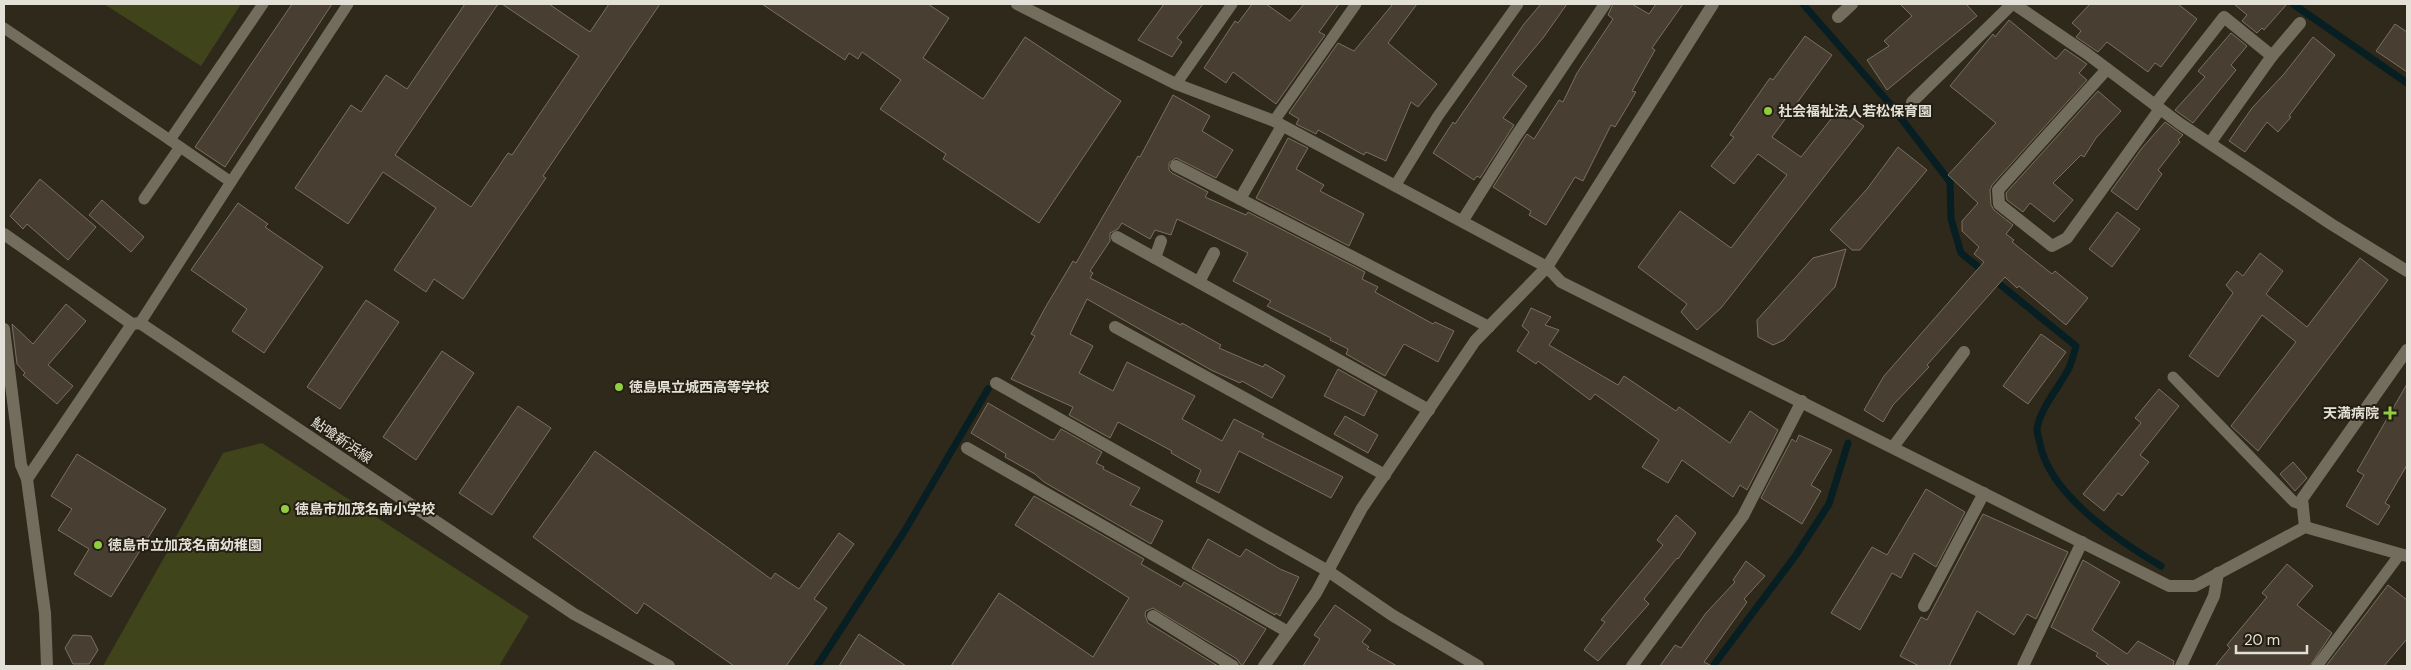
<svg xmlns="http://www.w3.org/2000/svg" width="2411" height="670" font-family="'DM Sans','Noto Sans JP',sans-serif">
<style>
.green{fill:#3f441b}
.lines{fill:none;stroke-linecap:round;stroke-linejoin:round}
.stream{stroke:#071e23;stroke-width:7}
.building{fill:#483e32;stroke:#7a6f62}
.lane{stroke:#736d5e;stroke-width:11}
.street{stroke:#736d5e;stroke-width:12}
.secondary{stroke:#736d5e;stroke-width:12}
.poi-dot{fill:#90cd40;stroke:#241f12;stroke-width:2}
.labels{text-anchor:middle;stroke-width:4;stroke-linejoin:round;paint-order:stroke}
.poi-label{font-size:14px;font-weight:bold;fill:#e3e0d8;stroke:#241f12;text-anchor:start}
.street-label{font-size:14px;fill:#e3e0d8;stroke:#241f12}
</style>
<rect width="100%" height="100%" fill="#2e291b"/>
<g class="green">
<polygon points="104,4 241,4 201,66"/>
<polygon points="262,443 529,616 499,666 103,666 223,453"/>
</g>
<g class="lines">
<g class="stream">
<path d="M 1803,4 L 1890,104 L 1950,182 L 1951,219 L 1961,253 L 2076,346 C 2074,353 2072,361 2069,368 C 2060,386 2040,408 2037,429 C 2037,433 2039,439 2040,444 C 2050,495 2119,541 2161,566"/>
<polyline points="2293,4 2407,83"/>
<polyline points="817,666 904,532 988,389"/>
<polyline points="1713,666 1796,555 1829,504 1848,443"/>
</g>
</g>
<g class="building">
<polygon points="292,4 332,4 225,167 195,147"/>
<polygon points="465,4 498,4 395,155 471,207 508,153 512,155 579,56 502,4 549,4 590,32 609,4 660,4 543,176 546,178 463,299 434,279 426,292 394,270 436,208 383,172 348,224 295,188 351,105 361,112 386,75 407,89"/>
<polygon points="762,4 928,4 949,18 923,58 983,99 1025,37 1121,101 1039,223 943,159 946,154 880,109 901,80 862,52 858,59 849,53 845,60"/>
<polygon points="1164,4 1203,4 1177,38 1182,42 1172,57 1138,40"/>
<polygon points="1252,4 1266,4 1290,21 1304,4 1339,4 1319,32 1325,35 1276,104 1233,72 1226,83 1204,68 1235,21 1238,23"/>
<polygon points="1393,4 1417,4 1388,43 1437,84 1418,107 1411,102 1386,161 1366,152 1364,155 1318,130 1316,134 1296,124 1299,119 1289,113 1338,43 1354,51"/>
<polygon points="1541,4 1567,4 1543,38 1512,75 1527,86 1503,118 1514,125 1480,178 1477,176 1474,180 1433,153 1453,122 1455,124 1524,24"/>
<polygon points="1613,4 1632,4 1649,14 1656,4 1683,4 1652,48 1655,50 1632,91 1636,92 1615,127 1611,125 1583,181 1575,177 1546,225 1529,215 1531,211 1493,187 1527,134 1534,139 1559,100 1563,102 1577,73 1613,19 1608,15"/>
<polygon points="1900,4 1966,4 1977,16 1887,90 1867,60 1889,46 1884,41 1912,16"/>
<polygon points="2090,4 2178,4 2197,19 2161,67 2155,63 2148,72 2107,42 2098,52 2076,37 2081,31 2072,23"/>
<polygon points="2234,4 2287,4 2264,30 2262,28 2257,33 2242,21 2247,15"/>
<polygon points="2009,20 2056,59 2065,49 2087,64 2079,73 2087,80 1992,185 1990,190 1991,205 1994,210 2013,225 2006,234 2014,240 2012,242 2052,274 2055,271 2088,298 2066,325 2019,286 2017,288 2005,277 1927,365 1929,367 1893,405 1883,422 1864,410 1884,376 1984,262 1974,254 1979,247 1962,231 1962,221 1978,203 1948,175 1996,123 1950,86 1993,34 1995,37"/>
<polygon points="2395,24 2407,32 2407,72 2376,51"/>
<polygon points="2231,33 2247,46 2231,65 2236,70 2193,123 2175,110 2205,77 2198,71"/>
<polygon points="1805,36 1832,55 1772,137 1801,157 1839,109 1864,126 1721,308 1697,330 1681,312 1687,304 1638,267 1680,211 1731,248 1787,175 1758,154 1734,184 1711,166 1734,137 1730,135 1770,78 1773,80"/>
<polygon points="2313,37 2335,55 2289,116 2291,117 2278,132 2267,122 2245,152 2229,141 2252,108 2284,74"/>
<polygon points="2098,91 2121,111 2096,138 2084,157 2081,155 2053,183 2073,200 2054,222 2030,203 2023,212 2007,200 2006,193"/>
<polygon points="1173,95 1210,116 1202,131 1233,150 1216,178 1176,158 1169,163 1169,170 1172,173 1208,192 1205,197 1246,215 1248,212 1365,272 1362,279 1378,287 1375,292 1433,324 1435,322 1454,331 1438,362 1404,344 1385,376 1346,354 1348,349 1330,340 1331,338 1267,306 1271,301 1233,281 1248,253 1177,219 1171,235 1155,230 1150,239 1122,223 1118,229 1110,233 1110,241 1090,271 1093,273 1090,278 1181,325 1182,323 1221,345 1219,348 1263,367 1265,364 1285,376 1272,398 1242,381 1240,383 1211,370 1087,299 1070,334 1093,346 1079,373 1113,391 1127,362 1195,396 1182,419 1222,441 1234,419 1264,434 1262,437 1343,477 1331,498 1239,451 1219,493 1196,482 1201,470 1171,453 1172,451 1118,422 1110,438 1069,415 1073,407 1011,379 1035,336 1031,334 1045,308 1073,261 1076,263 1138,156 1140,157"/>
<polygon points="2165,122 2183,135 2178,140 2180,142 2158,170 2162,174 2137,210 2111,191 2142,148"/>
<polygon points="1288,138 1308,148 1296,169 1324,185 1320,191 1364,214 1349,246 1256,198"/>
<polygon points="1898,147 1927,170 1860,250 1852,250 1830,230 1867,189"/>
<polygon points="40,179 96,227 68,260 27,224 23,229 10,216"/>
<polygon points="102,200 144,237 131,252 89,215"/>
<polygon points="238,203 268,224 265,227 323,267 264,353 232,331 247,309 191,270"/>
<polygon points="2117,212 2140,229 2112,267 2089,249"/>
<polygon points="1846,249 1835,287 1784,340 1773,345 1758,337 1757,320 1813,258"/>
<polygon points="2260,253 2283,271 2266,294 2307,327 2360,258 2388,280 2258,451 2231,426 2296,342 2262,315 2218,377 2189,356 2233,293 2226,285 2237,271 2243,276"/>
<polygon points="366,300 399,322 340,409 307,387"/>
<polygon points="66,304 86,321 48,365 73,386 57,404 23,375 25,373 17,364 12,324 33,344"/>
<polygon points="1531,308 1551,317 1545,325 1559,330 1549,345 1618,385 1624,376 1676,411 1679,407 1730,443 1750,411 1778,430 1747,490 1740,485 1733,497 1682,460 1668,483 1642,467 1659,440 1595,394 1590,400 1538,361 1536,364 1517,351 1529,332 1522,326"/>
<polygon points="2041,334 2066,352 2028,404 2003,386"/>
<polygon points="442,351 474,373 416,460 383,437"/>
<polygon points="1338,369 1377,391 1364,416 1324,396"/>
<polygon points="2407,384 2407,465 2385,503 2390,506 2378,525 2346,506 2364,475 2357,471"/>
<polygon points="2159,389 2179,406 2140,455 2149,462 2122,496 2118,493 2104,511 2083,494 2141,423 2135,418"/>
<polygon points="988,403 1050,439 1054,440 1061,429 1102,452 1096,463 1104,467 1103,469 1140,488 1130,505 1163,521 1151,544 1044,482 1035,474 1005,457 1006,454 971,433"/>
<polygon points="518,406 551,428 492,515 459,493"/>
<polygon points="1345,416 1378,435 1368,453 1334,434"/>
<polygon points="1799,435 1832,450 1811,485 1821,491 1802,524 1761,498 1792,439 1796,442"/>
<polygon points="595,451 771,579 775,573 799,589 839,533 854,544 814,599 827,608 786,666 734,666 644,603 637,614 533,537"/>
<polygon points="77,454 166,509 111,597 74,574 89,549 58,530 72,509 51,496"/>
<polygon points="2293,462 2307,478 2295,491 2280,474"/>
<polygon points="1926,489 1965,512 1936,567 1914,553 1901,578 1892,573 1860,630 1831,613 1872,547 1887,555"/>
<polygon points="1034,496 1144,559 1141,564 1181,587 1184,582 1266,629 1242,666 1237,659 1153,608 1146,611 1145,615 1148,623 1218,666 951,666 999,593 1093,657 1129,598 1015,525"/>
<polygon points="1983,514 2068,552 2036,619 2027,614 2014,635 1977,611 1949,666 1919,666 1900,656 1921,617 1927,620"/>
<polygon points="1676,515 1696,533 1678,559 1677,558 1644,599 1649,604 1598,661 1584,650 1605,622 1601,620 1663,545 1657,540"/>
<polygon points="1208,539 1240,557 1246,549 1280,569 1299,577 1280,616 1276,613 1275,615 1192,568"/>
<polygon points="2083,560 2120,582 2092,630 2127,654 2138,641 2174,661 2173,666 2110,666 2096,656 2098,653 2051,627"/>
<polygon points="1746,561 1765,576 1744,599 1747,602 1704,662 1712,666 1660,666 1675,645 1681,648 1706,613 1735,582 1733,580"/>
<polygon points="2287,564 2313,586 2297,605 2332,633 2310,666 2215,666 2230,648 2227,645 2267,597 2262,593"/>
<polygon points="2388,585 2407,600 2407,639 2384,666 2326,666"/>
<polygon points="1335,605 1371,630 1362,642 1369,647 1367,649 1397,666 1303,666 1320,639 1314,635"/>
<polygon points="859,634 906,666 839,666"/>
<polygon points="73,635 91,636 98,650 89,664 73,664 65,648"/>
</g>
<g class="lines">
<g class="lane">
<polyline points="4,28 170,140 263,4"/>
<polyline points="1176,84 1232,4"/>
<polyline points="1274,121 1356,4"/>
<polyline points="170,140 231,182 348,4"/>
<polyline points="1395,186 1438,116 1518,4"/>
<polyline points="144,199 180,147"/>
<polyline points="140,323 231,182"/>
<polyline points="2173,377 2294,502 2303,505"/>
<polyline points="2317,666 2400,554"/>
</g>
<g class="street">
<polyline points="1017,4 1176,84 1274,121 1547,267 1561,282 2169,586 2195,586 2305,527 2407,556"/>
<polyline points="2014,4 2086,53 2179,123 2331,224 2407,271"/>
<polyline points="1838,17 1852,4"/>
<polyline points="2272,56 2300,23"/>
<polyline points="2107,69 1998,190 1999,204 2052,246 2067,238 2160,109"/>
<polyline points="1912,102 2012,4"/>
<polyline points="2155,105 2224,17 2272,56 2210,143"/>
<polyline points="1176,166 1489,327"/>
<polyline points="1240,199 1282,126"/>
<polyline points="1463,220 1514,139 1605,4"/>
<polyline points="1117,237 1429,410"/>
<polyline points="1155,258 1161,241"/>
<polyline points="1199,282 1214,253"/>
<polyline points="1115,327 1385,475"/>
<polyline points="4,329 21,465 27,479 45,613 47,666"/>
<polyline points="996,383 1328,571 1392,615 1478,666"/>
<polyline points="1893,447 1964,352"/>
<polyline points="967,448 1288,632"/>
<polyline points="27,479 132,324"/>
<polyline points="2305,527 2302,499 2407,350"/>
<polyline points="1924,606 1984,493"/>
<polyline points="1153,616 1233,666"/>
<polyline points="1264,666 1316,593 1362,508 1475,341 1547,267 1713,4"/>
<polyline points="1632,666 1743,516 1802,401"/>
<polyline points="2023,666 2082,542"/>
<polyline points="2181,666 2214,596 2218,573"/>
</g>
<polyline class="secondary" points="4,234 132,324 140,323 574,614 669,666"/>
</g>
<g class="poi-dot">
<circle cx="1768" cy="111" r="5"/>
<circle cx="619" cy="387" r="5"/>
<path d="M2387.5 405.5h5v5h5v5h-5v5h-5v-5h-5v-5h5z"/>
<circle cx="285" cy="509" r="5"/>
<circle cx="98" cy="545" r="5"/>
</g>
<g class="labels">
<g class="poi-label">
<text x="1778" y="116">社会福祉法人若松保育園</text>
<text x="629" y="392">徳島県立城西高等学校</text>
<text x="2379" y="418" text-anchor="end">天満病院</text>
<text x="295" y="514">徳島市加茂名南小学校</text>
<text x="108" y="550">徳島市立加茂名南幼稚園</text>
</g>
<g class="street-label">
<text transform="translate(342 440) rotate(34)" y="5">鮎喰新浜線</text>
</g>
</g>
<rect width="2411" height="670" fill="none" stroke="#e3e0d8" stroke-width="10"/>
<path d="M2236 645v8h71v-8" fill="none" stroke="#e3e0d8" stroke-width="2.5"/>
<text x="2244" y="645" font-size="15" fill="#e3e0d8" stroke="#241f12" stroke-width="4" paint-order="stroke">20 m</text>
</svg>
